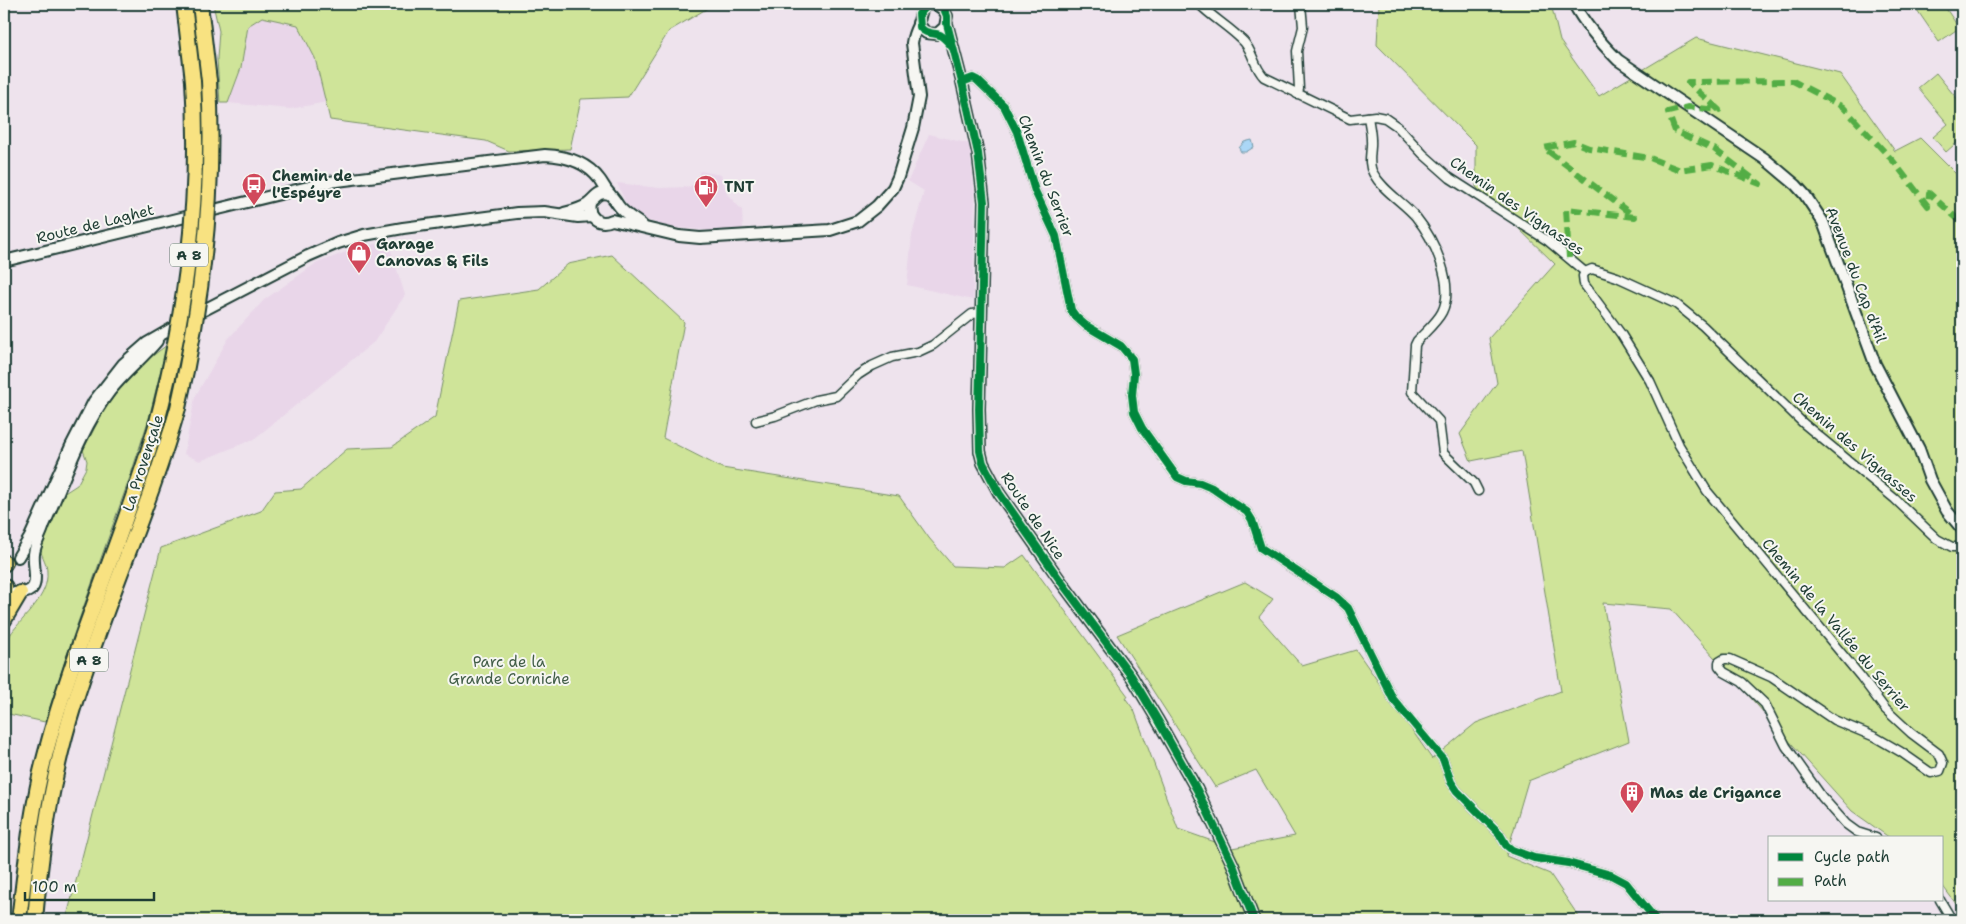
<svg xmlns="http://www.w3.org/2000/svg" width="1966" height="924" font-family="'Shantell Sans',sans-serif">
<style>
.built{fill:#e9d6e9}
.green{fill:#cfe499;stroke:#779066}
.water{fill:#abd7f6;stroke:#7399a8}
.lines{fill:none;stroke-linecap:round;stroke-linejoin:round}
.street-casing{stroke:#1f3d34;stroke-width:11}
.secondary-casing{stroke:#1f3d34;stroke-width:14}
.highway-casing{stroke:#1f3d34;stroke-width:18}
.street{stroke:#f6f6f2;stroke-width:8}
.secondary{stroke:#f6f6f2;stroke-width:10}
.highway{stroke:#f8e281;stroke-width:14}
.highway-bridge-casing{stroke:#1f3d34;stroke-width:18;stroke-linecap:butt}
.highway-bridge{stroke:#f8e281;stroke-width:14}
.quiet{stroke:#52ad45;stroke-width:6;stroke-dasharray:12 6;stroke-linecap:butt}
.cycleway-casing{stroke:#f6f6f2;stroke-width:11}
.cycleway{stroke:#00873e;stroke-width:8}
.labels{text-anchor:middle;stroke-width:4;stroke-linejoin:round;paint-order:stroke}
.shield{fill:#f6f6f2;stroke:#60746d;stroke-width:1}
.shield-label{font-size:14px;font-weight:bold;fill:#1f3d34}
.poi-label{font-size:15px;font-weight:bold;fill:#1f3d34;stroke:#f6f6f2;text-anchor:start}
.street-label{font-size:15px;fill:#1f3d34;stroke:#f6f6f2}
.park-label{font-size:15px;fill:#425e48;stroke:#f6f6f2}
</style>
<rect width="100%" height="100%" fill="#eee3ed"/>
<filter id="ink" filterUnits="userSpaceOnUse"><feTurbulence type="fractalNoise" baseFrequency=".02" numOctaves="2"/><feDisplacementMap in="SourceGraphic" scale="10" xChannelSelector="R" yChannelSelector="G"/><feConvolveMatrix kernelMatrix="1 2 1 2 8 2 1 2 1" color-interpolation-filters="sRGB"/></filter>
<g filter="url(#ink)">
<g class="built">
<polygon points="262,17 298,25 315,58 327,102 290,109 228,103 241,68 248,26"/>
<polygon points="929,134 970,144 975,199 973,300 907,285 912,235 924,191 908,181"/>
<polygon points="700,171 721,175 727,194 742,210 743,231 703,230 669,227 643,219 629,210 617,183 659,188 689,187 696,182"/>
<polygon points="388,241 405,295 374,342 254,439 200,461 184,454 195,397 228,339 264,300 315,264 351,250"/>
</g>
<g class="green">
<polygon points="213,4 713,4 713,5 669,31 628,97 581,99 570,149 509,151 486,141 330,120 315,58 298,25 262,17 248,26 241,68 228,103 220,103 217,59 219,31"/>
<polygon points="1379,4 1551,4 1560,41 1599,96 1696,38 1840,74 1895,151 1920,138 1962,180 1962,912 1942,885 1942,838 1890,838 1852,811 1671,609 1603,603 1629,741 1528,781 1506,856 1550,874 1581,920 66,920 161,548 261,511 275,491 301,489 347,449 392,447 435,417 459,301 539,289 568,264 612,255 684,322 663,438 722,468 899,496 929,538 953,566 1005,568 1024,555 1128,696 1126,699 1134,710 1178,829 1232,848 1295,836 1256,770 1215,787 1117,635 1245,582 1273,599 1259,617 1302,666 1356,650 1432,759 1476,723 1561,691 1522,451 1471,461 1460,434 1497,383 1489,338 1555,264 1476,187 1476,145 1377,45"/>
<polygon points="1913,4 1943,4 1959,28 1939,42"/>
<polygon points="1936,73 1962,105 1962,138 1946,152 1933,137 1948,124 1918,88"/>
<path d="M 167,345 L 149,418 L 130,477 L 76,628 L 45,722 L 4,713 L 4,654 C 5,648 7,641 10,635 C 23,616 49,597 47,572 C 47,563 42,557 40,549 L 63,494 L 77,485 L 86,468 L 87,461 L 83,450 L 110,399 L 147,360 Z"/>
</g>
<polygon class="water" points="1252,140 1254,147 1246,152 1241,152 1239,148 1244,142"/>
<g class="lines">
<defs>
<g id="street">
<path d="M 1199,4 C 1213,18 1231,28 1244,42 C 1253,52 1254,67 1264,77 L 1350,119 L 1375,116 L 1385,118 L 1398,127 L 1423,154 L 1450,178 L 1548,241 L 1585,272"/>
<polyline points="962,82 973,78 977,80 1004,106 1017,132 1035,191 1056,236 1071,310 1076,317 1085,325 1121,346 1132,359 1134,374 1132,395 1134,412 1142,428 1177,477 1186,481 1200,483 1212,488 1247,512 1252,520 1261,548 1336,597 1348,608 1393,699 1443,759 1451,782 1457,791 1499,833 1506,845 1512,850 1534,858 1568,863 1611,875 1626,883 1656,920"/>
<polyline points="1297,94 1299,89 1297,51 1303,27 1301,4"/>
<path d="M 1368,117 C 1369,124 1371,132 1371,140 C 1372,151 1367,163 1373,173 C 1383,191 1403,202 1416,217 C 1433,238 1456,284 1442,312 C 1437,322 1425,332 1417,341 L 1415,345 L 1412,392 L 1439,421 L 1443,453 L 1474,483 L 1478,491"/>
<polyline points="1585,272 1583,276 1584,284 1621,334 1650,381 1679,445 1707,491 1861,677 1885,709 1911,733 1939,754 1943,763 1940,771 1931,773 1901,752 1875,737 1834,720 1771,677 1730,659 1724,659 1719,662 1719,666 1724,672 1742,682 1765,704 1786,746 1822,797 1846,824 1857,832 1876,838"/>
<polyline points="1585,272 1592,269 1617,277 1676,304 1703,326 1803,423 1895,499 1937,539 1952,547 1958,547 1962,550"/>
<polyline points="756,421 775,416 816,400 836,396 858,375 872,366 892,357 918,352 933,345 972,314 981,313"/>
<polyline points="1940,900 1952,920"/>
</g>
<g id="secondary">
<path d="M 1574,4 C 1585,25 1601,43 1618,60 L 1765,159 L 1796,185 L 1805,195 L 1823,222 L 1875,364 L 1919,449 L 1930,480 L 1947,511 L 1962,529"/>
<polyline points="947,24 962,82 978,153 984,202 979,409 980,451 983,463 999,493 1062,583 1132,677 1157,719 1197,790 1233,865 1254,920"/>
<path d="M 590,203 C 587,217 599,226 612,220 L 679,236 L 700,238 L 830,230 L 858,221 L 877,206 L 893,188 L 898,177 L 913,128 L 919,97 L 912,43 C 913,36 915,31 918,25 C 921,16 920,1 936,5 C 942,7 945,11 947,16 L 945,27 L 937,34 L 926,33 L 918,23"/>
<path d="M 564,213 C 572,211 581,209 588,204 C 596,198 597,191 609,194"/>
<path d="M 4,261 L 329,182 L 545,155 C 566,156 587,162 600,180 C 603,184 605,189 609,193 C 612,197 615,200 618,205 C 623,213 634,219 642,225"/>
<polyline points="18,557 30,537 71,446 94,401 123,364 147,343 204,310 308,256 338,243 364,235 403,228 517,213 544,212 578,217 592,216"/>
<path d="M 15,593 C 45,595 32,571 34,554 C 35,544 41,535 44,525 C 64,481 80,430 110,391 C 124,373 142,359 157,341"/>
</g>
<g id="highway">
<polyline points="184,4 193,81"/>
<polyline points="200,4 209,81"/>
<polyline points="4,564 5,563"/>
<polyline points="4,598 5,587"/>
<polyline points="4,620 20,593"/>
<path d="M 19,920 C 26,864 31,807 46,752 C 75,641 124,536 156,426"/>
<path d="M 35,920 C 41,847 52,775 74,705 C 105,604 149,509 178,408"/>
</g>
</defs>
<use href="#street" class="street-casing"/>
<use href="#secondary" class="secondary-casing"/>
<use href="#highway" class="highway-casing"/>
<use href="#street" class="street"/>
<use href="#secondary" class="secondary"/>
<use href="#highway" class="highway"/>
<defs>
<g id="highway-bridge">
<path d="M 178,408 C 203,300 215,191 209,81"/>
<path d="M 156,426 C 186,313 201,198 193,81"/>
</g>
</defs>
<use href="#highway-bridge" class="highway-bridge-casing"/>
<use href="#highway-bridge" class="highway-bridge"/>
<g class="quiet">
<polyline points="1569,258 1566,209 1635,217 1544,148 1574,142 1589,148 1650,158 1680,170 1712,165 1760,184 1714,149 1675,131 1668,112 1688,107 1719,110 1688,82 1793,81 1843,107 1894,162 1928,206 1929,193 1962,223"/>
<polyline points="4,533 5,532"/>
</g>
<defs>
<g id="cycleway">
<path d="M 929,4 L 919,14 L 920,27 C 926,35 932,32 940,35 C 945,38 949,43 953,48"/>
<polyline points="942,4 947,16 947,24 962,82 978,153 984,202 979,409 980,451 983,463 999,493 1062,583 1132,677 1157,719 1197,790 1233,865 1254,920"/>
<polyline points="962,82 973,78 977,80 1004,106 1017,132 1035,191 1056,236 1071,310 1076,317 1085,325 1121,346 1132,359 1134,374 1132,395 1134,412 1142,428 1177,477 1186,481 1200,483 1212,488 1247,512 1252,520 1261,548 1336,597 1348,608 1393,699 1443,759 1451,782 1457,791 1499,833 1506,845 1512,850 1534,858 1568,863 1611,875 1626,883 1656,920"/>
</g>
</defs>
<use href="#cycleway" class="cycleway-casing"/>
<use href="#cycleway" class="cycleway"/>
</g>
</g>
<defs>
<symbol id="bus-pin" viewBox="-11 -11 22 30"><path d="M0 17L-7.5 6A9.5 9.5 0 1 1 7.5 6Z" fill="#d1495b" stroke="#f6f6f2"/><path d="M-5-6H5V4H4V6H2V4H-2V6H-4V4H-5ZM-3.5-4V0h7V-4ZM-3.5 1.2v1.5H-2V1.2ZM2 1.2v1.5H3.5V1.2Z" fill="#fff"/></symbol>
<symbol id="fuel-pin" viewBox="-11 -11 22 30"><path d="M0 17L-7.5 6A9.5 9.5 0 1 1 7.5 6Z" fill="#d1495b" stroke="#f6f6f2"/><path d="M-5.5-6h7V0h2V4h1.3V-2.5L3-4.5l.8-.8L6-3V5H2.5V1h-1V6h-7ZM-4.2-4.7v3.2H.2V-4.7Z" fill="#fff"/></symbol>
<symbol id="shop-pin" viewBox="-11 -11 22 30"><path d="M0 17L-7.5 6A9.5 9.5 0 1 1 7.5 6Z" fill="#d1495b" stroke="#f6f6f2"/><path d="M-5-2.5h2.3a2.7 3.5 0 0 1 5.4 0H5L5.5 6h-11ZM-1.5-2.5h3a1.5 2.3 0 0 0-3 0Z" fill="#fff"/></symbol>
<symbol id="building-pin" viewBox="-11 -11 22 30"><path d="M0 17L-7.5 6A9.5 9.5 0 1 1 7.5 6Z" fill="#d1495b" stroke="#f6f6f2"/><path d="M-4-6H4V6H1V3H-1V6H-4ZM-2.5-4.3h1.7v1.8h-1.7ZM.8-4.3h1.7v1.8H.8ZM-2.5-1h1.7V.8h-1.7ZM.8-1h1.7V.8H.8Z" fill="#fff"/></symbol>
</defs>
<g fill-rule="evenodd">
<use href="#bus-pin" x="240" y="171" width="28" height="38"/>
<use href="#fuel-pin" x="692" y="173" width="28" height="38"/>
<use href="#shop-pin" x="345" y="239" width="28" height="38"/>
<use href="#building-pin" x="1618" y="779" width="28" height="38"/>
</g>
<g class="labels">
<g class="shield">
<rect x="170" y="243.5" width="38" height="23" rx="4"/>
<rect x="70" y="648.5" width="38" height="23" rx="4"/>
</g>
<g class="shield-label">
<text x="189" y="260">A 8</text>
<text x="89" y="665">A 8</text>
</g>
<g class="poi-label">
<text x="272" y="181">Chemin de<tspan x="272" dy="17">l'Espéyre</tspan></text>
<text x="724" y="192">TNT</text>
<text x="376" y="249">Garage<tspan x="376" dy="17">Canovas &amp; Fils</tspan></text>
<text x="1650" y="798">Mas de Crigance</text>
</g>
<g class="street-label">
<text transform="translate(1046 176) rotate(69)" y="5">Chemin du Serrier</text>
<text transform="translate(1517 206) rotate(35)" y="5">Chemin des Vignasses</text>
<text transform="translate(95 224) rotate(-14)" y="5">Route de Laghet</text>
<text transform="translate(1856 275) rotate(69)" y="5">Avenue du Cap d'Ail</text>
<text transform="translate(1855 447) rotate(41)" y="5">Chemin des Vignasses</text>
<text transform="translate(143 463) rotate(-72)" y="5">La Provençale</text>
<text transform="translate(1033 516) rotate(56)" y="5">Route de Nice</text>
<text transform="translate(1836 625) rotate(50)" y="5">Chemin de la Vallée du Serrier</text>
</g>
<g class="park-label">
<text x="509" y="667">Parc de la<tspan x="509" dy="17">Grande Corniche</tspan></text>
</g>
</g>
<rect width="1966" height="924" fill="none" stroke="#f6f6f2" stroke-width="20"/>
<rect x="10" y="10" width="1946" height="904" fill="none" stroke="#1f3d34" stroke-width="2" filter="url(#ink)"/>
<rect x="1768" y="836" width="175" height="65" fill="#f6f6f2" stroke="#a0aca6"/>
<rect x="1778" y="853" width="25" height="8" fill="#00873e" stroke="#a0aca6"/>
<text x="1814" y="862" font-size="15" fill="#1f3d34">Cycle path</text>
<rect x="1778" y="878" width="25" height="8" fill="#52ad45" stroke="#a0aca6"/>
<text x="1814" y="886" font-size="15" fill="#1f3d34">Path</text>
<path d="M25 892v8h129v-8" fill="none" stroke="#1f3d34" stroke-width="2.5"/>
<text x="32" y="892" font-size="15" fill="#1f3d34" stroke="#f6f6f2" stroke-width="4" paint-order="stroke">100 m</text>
</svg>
